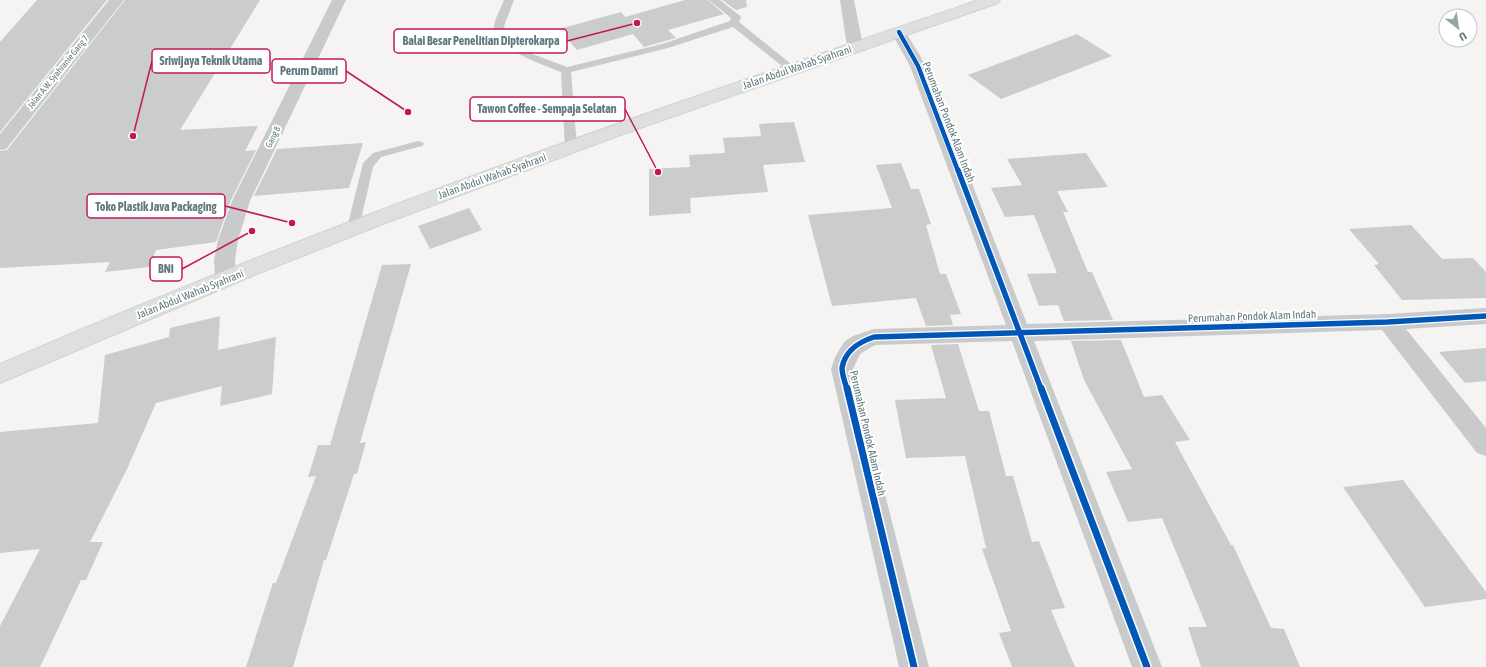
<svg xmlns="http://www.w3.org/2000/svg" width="1486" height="667" font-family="'Asap Condensed',sans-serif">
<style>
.building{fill:#cbcccc}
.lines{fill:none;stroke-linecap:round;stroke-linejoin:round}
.trunk-casing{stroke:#d0d1d1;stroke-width:2}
.service{fill:#c9cacb;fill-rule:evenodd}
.minor{fill:#c9cacb;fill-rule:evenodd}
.trunk{fill:#dedfdf;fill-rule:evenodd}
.cycleway-far2-casing{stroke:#fff;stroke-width:6}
.cycleway-far1-casing{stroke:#fff;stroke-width:8}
.cycleway-casing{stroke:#fff;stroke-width:10}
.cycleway-far2{stroke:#0057b8;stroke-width:4.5}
.cycleway-far1{stroke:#0057b8;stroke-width:5.5}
.cycleway{stroke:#0057b8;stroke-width:7}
.labels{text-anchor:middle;stroke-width:4;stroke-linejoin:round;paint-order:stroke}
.far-street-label{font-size:9px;fill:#60797e;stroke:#fff}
.street-label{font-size:11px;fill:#60797e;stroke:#fff}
.leader{fill:none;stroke:#c2185b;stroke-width:1.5}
.callout-dot{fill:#c2185b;stroke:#fff;stroke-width:1.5}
.callout{fill:#fff;stroke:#c2185b;stroke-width:1.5}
.callout-label{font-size:12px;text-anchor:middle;font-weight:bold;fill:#60797e}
</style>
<rect width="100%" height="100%" fill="#f5f4f3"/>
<g class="building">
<polygon points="37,0 107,0 0,132 0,42"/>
<polygon points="125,0 260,0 180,130 258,126 245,151 256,150 231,200 216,242 156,250 149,267 105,272 110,262 0,268 0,151 7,150"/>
<polygon points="685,0 708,0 724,14 668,30 676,38 644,47 633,34 577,50 559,29 621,12 625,17"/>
<polygon points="722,0 746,0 747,7 736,10"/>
<polygon points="1077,34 1112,56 1001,99 968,75"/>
<polygon points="794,122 805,162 763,165 768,192 690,198 691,213 649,216 649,169 690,167 689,155 725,153 723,138 761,136 759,124"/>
<polygon points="363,143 349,188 254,196 277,149"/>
<polygon points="1086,153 1108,187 1057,191 1068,212 1063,212 1088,272 1092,272 1113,320 1064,321 1058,305 1039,306 1027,274 1057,273 1034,215 1005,217 991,188 1022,185 1007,159"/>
<polygon points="901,163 911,189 919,189 931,224 926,225 940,274 946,274 961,314 950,315 953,325 926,326 916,298 832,306 808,215 892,208 876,165"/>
<polygon points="469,208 482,230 430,249 418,226"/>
<polygon points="1411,225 1442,259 1473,258 1486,272 1486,298 1402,300 1374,265 1379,264 1349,229"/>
<polygon points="411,264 360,443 366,442 357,474 354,474 326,560 324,560 293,667 246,667 273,583 276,583 316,476 308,477 318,445 330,445 382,265"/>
<polygon points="220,316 218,350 276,337 272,394 220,406 222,386 156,403 127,469 90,542 103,542 86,580 81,580 40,667 0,667 0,626 40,549 0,553 0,432 98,423 105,355 169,337 170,328"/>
<polygon points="1121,340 1144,397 1162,395 1190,440 1175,442 1231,545 1233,545 1271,628 1284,629 1300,667 1201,667 1188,627 1207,627 1162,518 1128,522 1106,472 1132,469 1084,380 1071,341"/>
<polygon points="958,344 979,411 989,411 1006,476 1013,476 1032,542 1039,541 1065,608 1051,610 1075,667 1012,667 999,633 1011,631 982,549 986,548 965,456 906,458 895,400 946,398 931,345"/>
<polygon points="1486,348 1486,381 1465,383 1439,352"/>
<polygon points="1403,480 1486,592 1486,599 1425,607 1343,487"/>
</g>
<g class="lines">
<defs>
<path id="trunk" d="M 979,0 L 1000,0 L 998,3 L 623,134 L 375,227 L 252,276 L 0,383 L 0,364 C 119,313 239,264 360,218 C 564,140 772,70 979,0 Z"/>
</defs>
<use href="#trunk" class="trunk-casing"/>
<g class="service">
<path d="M 504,0 L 514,0 L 504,26 L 506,35 L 530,53 L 567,67 L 662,44 L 730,21 L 731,18 L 709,0 L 720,0 L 739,15 L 741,17 L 739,22 L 796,68 L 791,71 L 787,70 L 733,27 L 668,48 L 571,72 L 577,147 L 571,150 L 565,147 L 561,72 C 544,65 493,49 494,26 C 495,18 501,8 504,0 Z"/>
<polygon points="418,141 422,142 424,144 422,146 381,157 373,167 359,228 357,231 349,231 347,228 363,163 373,153"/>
</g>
<g class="minor">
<polygon points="109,0 124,0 6,149 0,150 0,134"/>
<polygon points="332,0 346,0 250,201 238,240 235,260 235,280 232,285 225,287 218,285 215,280 214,260 218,240 232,201"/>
<polygon points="840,0 854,0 863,46 860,49 850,49 847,46"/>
<polygon points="899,27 904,29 926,66 1027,324 1388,314 1486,308 1486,324 1406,329 1486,428 1486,456 1477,453 1382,330 1034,341 1162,667 1132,667 1012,341 875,345 860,354 853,369 929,667 899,667 831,369 835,357 844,342 853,336 874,329 1006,325 910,66 891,32 894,29"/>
</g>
<use href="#trunk" class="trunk"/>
<defs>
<polyline id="cycleway-far2" points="899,32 918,66 958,171"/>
<g id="cycleway-far1">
<polyline points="958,170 1041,389"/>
<path d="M 847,389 C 845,383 842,374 842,368 C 845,350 859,342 874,337 L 1388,322 L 1486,316"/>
</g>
<g id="cycleway">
<polyline points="847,388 914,667"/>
<polyline points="1041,388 1147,667"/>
</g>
</defs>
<use href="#cycleway-far2" class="cycleway-far2-casing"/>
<use href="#cycleway-far1" class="cycleway-far1-casing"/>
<use href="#cycleway" class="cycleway-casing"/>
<use href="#cycleway-far2" class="cycleway-far2"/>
<use href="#cycleway-far1" class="cycleway-far1"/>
<use href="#cycleway" class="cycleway"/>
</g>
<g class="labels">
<g class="far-street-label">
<text transform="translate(58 72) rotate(-51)" y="3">Jalan A.W. Syahranie Gang 7</text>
<text transform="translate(273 137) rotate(-64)" y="3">Gang 8</text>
</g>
<g class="street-label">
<text transform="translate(797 67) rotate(-19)" y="4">Jalan Abdul Wahab Syahrani</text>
<text transform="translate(949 122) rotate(69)" y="4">Perumahan Pondok Alam Indah</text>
<text transform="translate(492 176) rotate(-20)" y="4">Jalan Abdul Wahab Syahrani</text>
<text transform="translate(190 294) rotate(-22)" y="4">Jalan Abdul Wahab Syahrani</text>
<text transform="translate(1252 316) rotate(-2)" y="4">Perumahan Pondok Alam Indah</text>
<text transform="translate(868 433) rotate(77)" y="4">Perumahan Pondok Alam Indah</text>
</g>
</g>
<path class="leader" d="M637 23L567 41M133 136L152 61M408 112L346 71M658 172L625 109M292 223L225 206M252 231L182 269"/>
<g class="callout-dot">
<circle cx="637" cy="23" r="4"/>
<circle cx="133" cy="136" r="4"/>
<circle cx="408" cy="112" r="4"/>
<circle cx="658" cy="172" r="4"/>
<circle cx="292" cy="223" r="4"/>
<circle cx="252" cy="231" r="4"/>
</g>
<g class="callout">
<rect x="394" y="29" width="173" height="24" rx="4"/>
<rect x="152" y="49" width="118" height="24" rx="4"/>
<rect x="272" y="59" width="74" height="24" rx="4"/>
<rect x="470" y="97" width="155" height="24" rx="4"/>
<rect x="87" y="194" width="138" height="24" rx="4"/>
<rect x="150" y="257" width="32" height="24" rx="4"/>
</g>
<g class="callout-label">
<text x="481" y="45">Balai Besar Penelitian Dipterokarpa</text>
<text x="211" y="65">Sriwijaya Teknik Utama</text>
<text x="309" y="75">Perum Damri</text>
<text x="547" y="113">Tawon Coffee - Sempaja Selatan</text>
<text x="156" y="211">Toko Plastik Java Packaging</text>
<text x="166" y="273">BNI</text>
</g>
<g transform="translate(1458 28) rotate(150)"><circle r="19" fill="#ffffff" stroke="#bfc9cb"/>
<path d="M0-3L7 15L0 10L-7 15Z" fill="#94a4a7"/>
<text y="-6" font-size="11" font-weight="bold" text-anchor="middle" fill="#60797e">U</text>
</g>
</svg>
